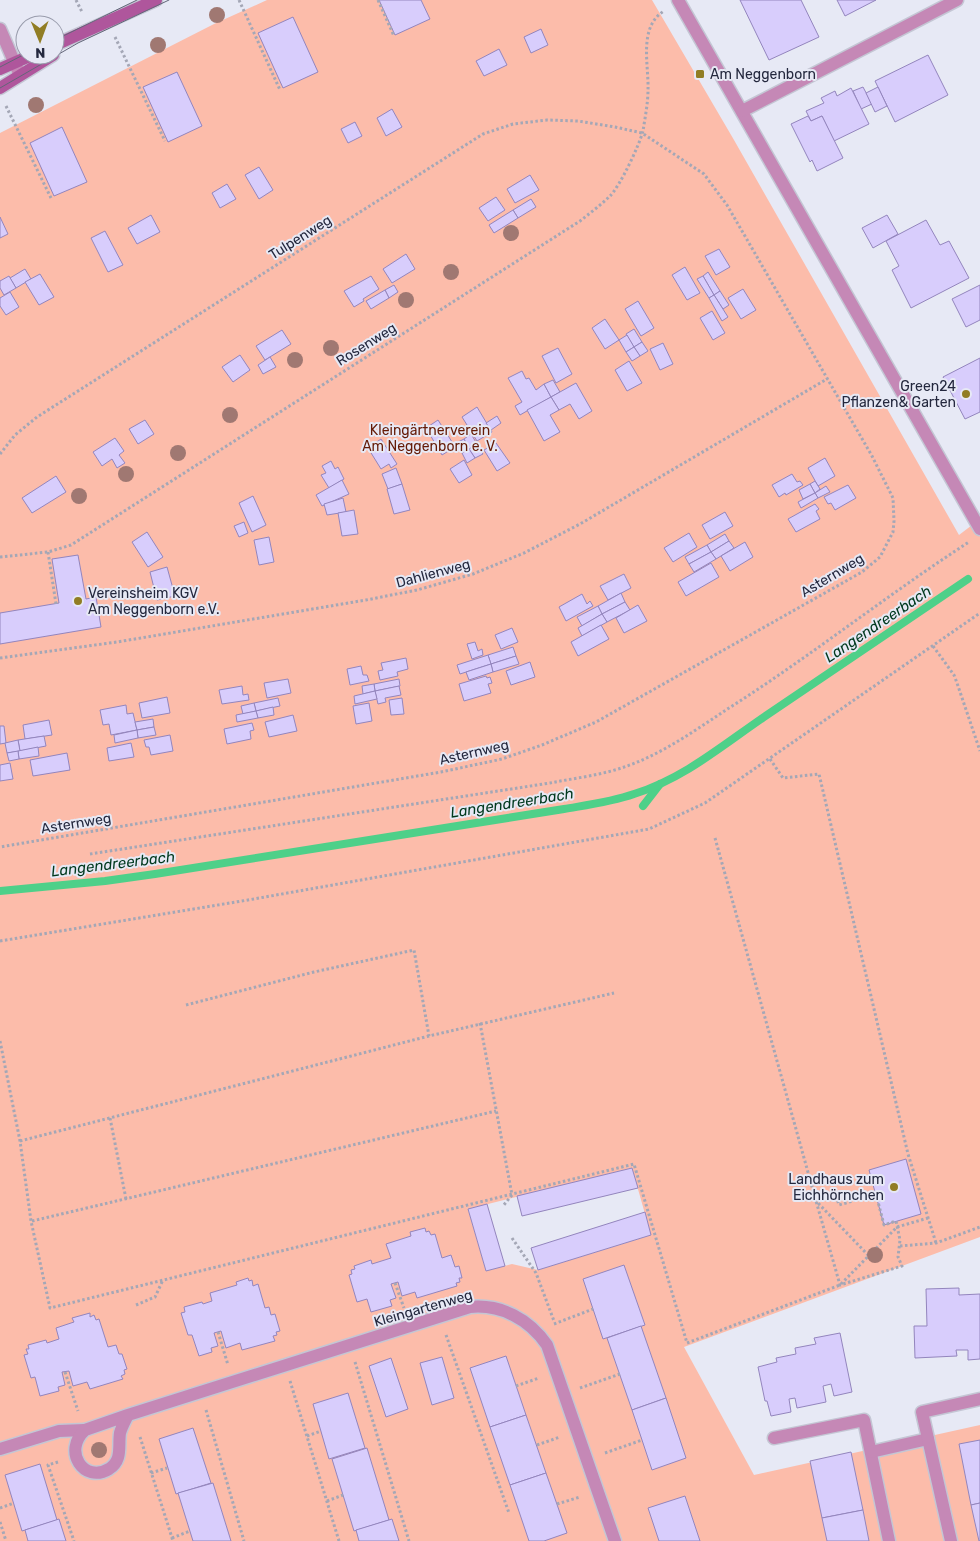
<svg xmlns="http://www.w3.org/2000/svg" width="980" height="1541" font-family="Rubik,sans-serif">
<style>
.green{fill:#fcbcaa;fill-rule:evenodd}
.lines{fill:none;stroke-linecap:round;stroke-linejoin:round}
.stream{stroke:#4ed089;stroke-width:8}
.building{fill:#d8cdfc;stroke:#9385bd}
.service-casing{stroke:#c4c6d4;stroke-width:15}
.minor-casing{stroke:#c4c6d4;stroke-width:15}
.secondary-casing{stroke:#c4c6d4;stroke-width:15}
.path{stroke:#a4a7b6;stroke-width:3;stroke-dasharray:2.5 2.5;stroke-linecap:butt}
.service{stroke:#c588b6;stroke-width:12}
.minor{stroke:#c588b6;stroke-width:12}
.secondary{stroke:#af569c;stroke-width:12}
.tram{stroke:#636679;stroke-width:1}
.tree{fill:#a07872}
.poi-dot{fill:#917d24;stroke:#e7e9f5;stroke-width:2}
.labels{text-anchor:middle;stroke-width:4;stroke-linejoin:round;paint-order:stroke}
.poi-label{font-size:14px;fill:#24283e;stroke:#e7e9f5;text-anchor:start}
.street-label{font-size:14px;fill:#24283e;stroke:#e7e9f5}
.park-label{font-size:14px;fill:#651b06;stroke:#e7e9f5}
.water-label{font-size:15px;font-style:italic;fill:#00391e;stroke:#e7e9f5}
</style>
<rect width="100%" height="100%" fill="#e7e9f5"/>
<path class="green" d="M 267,0 L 652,0 L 734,140 L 959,535 L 980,519 L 980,1237 L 684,1347 L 754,1475 L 980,1425 L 980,1541 L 0,1541 L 0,133 L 214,24 ZM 632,1168 L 651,1235 L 538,1270 L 512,1264 L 486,1271 L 468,1209 Z"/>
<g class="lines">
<g class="stream">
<polyline points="643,806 660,784"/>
<path d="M 0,891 L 105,881 L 155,874 L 564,809 C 587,805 611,802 634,794 C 683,779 723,745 764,717 C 832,671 900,625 968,579"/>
</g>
</g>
<g class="building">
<polygon points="379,0 421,0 430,19 395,35"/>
<polygon points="740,0 801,0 819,37 769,60"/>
<polygon points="837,0 876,0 845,16"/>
<polygon points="293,17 318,72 283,88 258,33"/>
<polygon points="541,29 548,45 531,53 524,37"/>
<polygon points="499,49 507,65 484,76 476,61"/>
<polygon points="928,55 948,95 895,122 875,81"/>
<polygon points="177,72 202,126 168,142 143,87"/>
<polygon points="863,87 872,104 861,109 853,91"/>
<polygon points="878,87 887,106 875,112 866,93"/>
<polygon points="851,88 869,124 834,141 822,116 811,121 806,111 824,103 821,98 835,91 837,96"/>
<polygon points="392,109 402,127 386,136 377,118"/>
<polygon points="808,116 811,121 822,116 843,158 817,171 812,160 810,162 791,124"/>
<polygon points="355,122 362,136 348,143 341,129"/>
<polygon points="62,127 87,182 54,196 30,143"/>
<polygon points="259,167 273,190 259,199 245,175"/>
<polygon points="530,175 539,190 515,203 507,189"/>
<polygon points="227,184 236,199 220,208 212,193"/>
<polygon points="496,197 505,210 488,221 479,208"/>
<polygon points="531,199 536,207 518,218 513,210"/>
<polygon points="513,210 518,218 494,233 489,225"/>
<polygon points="151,215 160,232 137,244 128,228"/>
<polygon points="887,215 898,234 873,248 862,228"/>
<polygon points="0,217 8,234 0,238"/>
<polygon points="926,220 940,245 949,241 969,278 911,308 892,270 899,266 886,241"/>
<polygon points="105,231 123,265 108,272 91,238"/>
<polygon points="719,249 730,267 716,275 705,256"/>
<polygon points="406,254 415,269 392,283 383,269"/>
<polygon points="685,267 700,293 687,300 672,275"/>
<polygon points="25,269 31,279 16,288 10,278"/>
<polygon points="708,272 720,291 714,295 703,276"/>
<polygon points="40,274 54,297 39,305 25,282"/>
<polygon points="9,276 16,288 4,295 0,288 0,281"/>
<polygon points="371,276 379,289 363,299 364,301 354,307 344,291"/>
<polygon points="703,276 714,295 709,298 697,279"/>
<polygon points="394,285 398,292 389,298 385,290"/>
<polygon points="980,285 980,320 966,327 952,299"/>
<polygon points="743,289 756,310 741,319 728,298"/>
<polygon points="385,290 389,298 371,309 366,301"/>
<polygon points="720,291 729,305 723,309 714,295"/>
<polygon points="10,292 19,307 6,315 0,306 0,298"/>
<polygon points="714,295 728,317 722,321 709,298"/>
<polygon points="638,301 654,328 641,336 625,309"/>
<polygon points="712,311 725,333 713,340 700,318"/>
<polygon points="605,319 619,340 605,349 592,328"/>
<polygon points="634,329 642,342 634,347 626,334"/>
<polygon points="282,330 291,344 265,360 256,346"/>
<polygon points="627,335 634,347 626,352 619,340"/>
<polygon points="642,342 648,351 640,356 634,347"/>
<polygon points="663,343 673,364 660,370 650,349"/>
<polygon points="634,347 640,356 632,361 626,352"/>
<polygon points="558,348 572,374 556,383 542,356"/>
<polygon points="240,355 250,370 233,382 222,367"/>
<polygon points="270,357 276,367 263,374 258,365"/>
<polygon points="980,358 980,412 965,419 943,377"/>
<polygon points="629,361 642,383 627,391 615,370"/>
<polygon points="522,371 526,379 529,378 536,390 544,384 551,397 520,415 515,406 522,402 508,378"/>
<polygon points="553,380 560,392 551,397 544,384"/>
<polygon points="576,383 592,411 579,419 570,404 559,410 551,397"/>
<polygon points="551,397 559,410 550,415 560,432 544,441 527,410"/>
<polygon points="477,407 492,432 477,441 462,417"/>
<polygon points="497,416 501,423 491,430 486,423"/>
<polygon points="145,420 154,434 138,444 129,429"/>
<polygon points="438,420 454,445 449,448 450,450 442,455 426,428"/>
<polygon points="471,434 477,444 469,449 464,439"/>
<polygon points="115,438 124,451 119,455 125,463 117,468 112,459 102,466 93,452"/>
<polygon points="381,439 397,464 391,468 389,464 381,469 368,448"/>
<polygon points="464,439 469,449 462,453 456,443"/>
<polygon points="496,443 510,463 497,471 484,450"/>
<polygon points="477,444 483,454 475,458 469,449"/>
<polygon points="469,449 475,458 467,463 462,453"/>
<polygon points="825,458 835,476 818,486 808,468"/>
<polygon points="464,460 472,475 459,483 450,469"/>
<polygon points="331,461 335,469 338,467 344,479 329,488 321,475 326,473 322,466"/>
<polygon points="396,468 402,484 388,489 382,474"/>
<polygon points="792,474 797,482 800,481 803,485 786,495 785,493 779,497 772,485"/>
<polygon points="56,476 66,492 32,513 22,498"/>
<polygon points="342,480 349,494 322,506 316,495"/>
<polygon points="815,481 820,489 815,493 810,484"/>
<polygon points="402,484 410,510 394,514 387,489"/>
<polygon points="810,484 815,493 803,499 799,490"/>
<polygon points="848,485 856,498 835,510 831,503 828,504 824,497"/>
<polygon points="826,486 830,492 818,498 815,493"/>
<polygon points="815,493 818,498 801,508 798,502"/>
<polygon points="253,496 266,525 252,532 239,503"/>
<polygon points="343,498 346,512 327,515 324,504"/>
<polygon points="815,504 819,509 816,511 820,519 796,532 788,519"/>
<polygon points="354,510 358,534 342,536 338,513"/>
<polygon points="725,512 733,526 710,539 702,525"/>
<polygon points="244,522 248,533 239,537 234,526"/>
<polygon points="147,532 163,557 148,567 132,542"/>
<polygon points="689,533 697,547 673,562 664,548"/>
<polygon points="725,534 729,541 711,552 707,545"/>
<polygon points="269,537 274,562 259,565 254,540"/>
<polygon points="729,541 734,548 716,559 711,552"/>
<polygon points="745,542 753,557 730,571 721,556"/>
<polygon points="707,545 711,552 689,564 685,557"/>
<polygon points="711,552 716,559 694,572 689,564"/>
<polygon points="78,555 86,599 96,597 101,627 0,644 0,613 59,603 52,559"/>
<polygon points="711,563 719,577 686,596 678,582"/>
<polygon points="167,567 175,596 157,600 150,572"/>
<polygon points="624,574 631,588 608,600 600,586"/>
<polygon points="621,593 625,602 602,614 598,606"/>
<polygon points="582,594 587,604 590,601 593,606 566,621 559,607"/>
<polygon points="625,602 630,610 607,622 602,614"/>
<polygon points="638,605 647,621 624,633 616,618"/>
<polygon points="598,606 602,614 582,626 577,617"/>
<polygon points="602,614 607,622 582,636 578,628"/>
<polygon points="601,625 609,639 578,656 571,642"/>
<polygon points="512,628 518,642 501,649 495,635"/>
<polygon points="475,642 478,651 482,649 483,655 472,659 467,644"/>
<polygon points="513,647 516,656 491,664 488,655"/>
<polygon points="488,655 491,664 460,674 457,665"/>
<polygon points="516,656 519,664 493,672 491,664"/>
<polygon points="406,658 408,669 397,672 398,676 380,680 378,671 383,670 381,663"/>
<polygon points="530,662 535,677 511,685 506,671"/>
<polygon points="491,664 493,672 469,680 466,672"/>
<polygon points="361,666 363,675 367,675 369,681 350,685 347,669"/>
<polygon points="486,676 487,678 490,677 492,683 488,684 491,693 464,701 459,684"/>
<polygon points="288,679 291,693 267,698 264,683"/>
<polygon points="399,679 400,686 375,691 374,684"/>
<polygon points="374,684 375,691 363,694 362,686"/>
<polygon points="242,686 243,695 248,694 249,700 222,704 219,690"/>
<polygon points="399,686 401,695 385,698 386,702 378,704 375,691"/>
<polygon points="375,691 377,699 355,704 354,696"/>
<polygon points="167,697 170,713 142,718 139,703"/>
<polygon points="278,698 280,706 256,711 254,703"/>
<polygon points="402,698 404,714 391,715 389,700"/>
<polygon points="254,703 256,711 243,714 241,706"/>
<polygon points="369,703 372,721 356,724 353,706"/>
<polygon points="126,705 127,714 133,713 137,730 111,735 109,724 103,725 100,710"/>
<polygon points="273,707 274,715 258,718 256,711"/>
<polygon points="256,711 258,718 237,722 236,715"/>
<polygon points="293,715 297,731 269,737 265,722"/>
<polygon points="153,719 154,727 137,730 135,722"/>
<polygon points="49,720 52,735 25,739 23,725"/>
<polygon points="252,723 254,730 250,731 251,739 227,744 224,729"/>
<polygon points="0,726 4,726 6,743 0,744"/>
<polygon points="154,727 156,735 138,738 137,730"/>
<polygon points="137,730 138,738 115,743 114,735"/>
<polygon points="170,735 173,751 151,755 149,747 146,747 144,740"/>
<polygon points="44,736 46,746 20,751 18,740"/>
<polygon points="18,740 20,751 7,753 5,743"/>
<polygon points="131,743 134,757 109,761 107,748"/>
<polygon points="38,747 39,756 19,759 18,751"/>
<polygon points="18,751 19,759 9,761 7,753"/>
<polygon points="67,753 70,770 33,776 30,760"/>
<polygon points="10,763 13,779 0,781 0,765"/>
<polygon points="906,1159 921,1214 884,1225 869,1170"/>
<polygon points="632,1168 638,1188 522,1216 517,1196"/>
<polygon points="487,1204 505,1266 486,1271 468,1209"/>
<polygon points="645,1212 651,1235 538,1270 531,1248"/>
<polygon points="425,1228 426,1232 429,1231 431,1235 435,1234 442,1258 451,1255 455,1267 459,1266 462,1278 459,1278 460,1282 456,1283 457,1286 417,1298 415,1292 402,1296 398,1282 391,1284 396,1298 390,1300 392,1306 371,1312 367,1299 357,1302 349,1275 352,1274 351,1270 355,1269 354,1266 371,1260 372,1264 391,1258 386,1244 411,1236 410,1232"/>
<polygon points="624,1265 645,1325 603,1339 583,1279"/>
<polygon points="248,1278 249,1281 252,1280 253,1286 258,1284 265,1308 269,1307 271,1315 275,1314 280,1331 276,1332 277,1335 273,1336 275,1341 242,1350 240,1343 226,1348 221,1331 214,1333 218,1346 211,1348 212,1352 199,1356 192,1335 188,1335 181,1313 185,1312 184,1307 202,1302 203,1304 212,1301 210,1293 237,1285 236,1282"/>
<polygon points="959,1288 959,1295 980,1294 980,1359 968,1360 968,1350 956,1350 957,1356 915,1358 914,1326 927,1326 926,1289"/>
<polygon points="90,1313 90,1317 94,1315 96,1320 99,1319 108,1347 116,1345 119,1354 122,1354 127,1369 124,1370 125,1374 121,1376 123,1379 90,1389 87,1382 73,1386 69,1371 62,1372 65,1385 58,1387 59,1391 40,1396 35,1377 31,1378 24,1355 28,1354 26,1349 29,1349 28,1345 46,1340 47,1343 59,1339 56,1328 74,1322 72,1318"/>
<polygon points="641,1326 666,1398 632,1410 607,1338"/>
<polygon points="840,1333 852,1392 834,1396 831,1384 823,1386 826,1402 797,1408 795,1398 789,1399 791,1412 771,1416 767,1401 765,1401 758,1367 777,1362 776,1358 796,1354 795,1348 816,1344 814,1338"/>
<polygon points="506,1356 526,1415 490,1427 470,1368"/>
<polygon points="442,1357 454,1398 432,1405 420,1363"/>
<polygon points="391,1358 408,1409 386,1417 369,1366"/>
<polygon points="348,1393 365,1448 329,1459 313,1404"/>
<polygon points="666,1398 686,1458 652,1470 632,1410"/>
<polygon points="526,1415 546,1473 510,1485 490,1427"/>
<polygon points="193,1428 211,1483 176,1494 159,1439"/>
<polygon points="980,1440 980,1503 971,1505 959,1444"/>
<polygon points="367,1448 389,1520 354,1531 332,1459"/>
<polygon points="851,1452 863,1510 822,1518 810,1461"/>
<polygon points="40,1464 57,1520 22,1531 5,1475"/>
<polygon points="546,1473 567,1533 544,1541 529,1541 510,1485"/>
<polygon points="213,1483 231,1541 193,1541 178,1493"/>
<polygon points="685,1496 700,1541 659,1541 648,1508"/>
<polygon points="980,1503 980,1541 979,1541 971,1505"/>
<polygon points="863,1510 869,1541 827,1541 822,1518"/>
<polygon points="59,1519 66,1541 28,1541 25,1530"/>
<polygon points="392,1519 399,1541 359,1541 356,1530"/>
</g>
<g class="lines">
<defs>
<g id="service">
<polyline points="774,1438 864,1420 889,1541"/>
<polyline points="0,1449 59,1431 85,1430"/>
<polyline points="871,1452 928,1439"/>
<polyline points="951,1541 922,1412 980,1399"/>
</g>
<g id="minor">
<polyline points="678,0 980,529"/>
<polyline points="0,29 19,73"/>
<polyline points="742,111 957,0"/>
<path d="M 128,1415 C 125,1421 122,1426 120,1433 C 118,1446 123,1460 109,1469 C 84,1484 62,1451 85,1430 L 128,1415 L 470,1307 C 501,1304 529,1319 547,1345 L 615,1541"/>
</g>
<g id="secondary">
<polyline points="55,45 156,0"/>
<polyline points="0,69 32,55"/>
<polyline points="0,88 53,55"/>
</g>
</defs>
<use href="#service" class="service-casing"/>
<use href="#minor" class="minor-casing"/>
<use href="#secondary" class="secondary-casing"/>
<g class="path">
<polyline points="76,0 82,12"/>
<polyline points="239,0 280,90"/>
<polyline points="378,0 394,36"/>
<polyline points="115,37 165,141"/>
<polyline points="6,106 51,198"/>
<polyline points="0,454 15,435 37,417 483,134 513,124 547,120 578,121 615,127 642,133 704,174 727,205 872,456 893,498 894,521 893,532 880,557 862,572 596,722 542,745 502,759 441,772 0,847"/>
<polyline points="48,552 56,604"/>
<path d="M 0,557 L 48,552 L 71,545 L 580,221 C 590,213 601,205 610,196 C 620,186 639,146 643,131 C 645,118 648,103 648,90 C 649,65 638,27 664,11"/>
<polyline points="933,646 954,675 957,683 980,751"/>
<polyline points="0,658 117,642 366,600 417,590 473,574 524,553 580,524 827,379"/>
<polyline points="770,759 783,778 819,774 908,1154 936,1243"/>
<polyline points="715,838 816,1201 869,1256"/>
<path d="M 90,854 L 550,783 C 575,778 603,775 627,766 C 664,753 697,729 729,708 C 811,656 887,595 969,542"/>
<polyline points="0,941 248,900 649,829 705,803 980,613"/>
<polyline points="186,1005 314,972 414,950 429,1036"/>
<polyline points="480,1023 512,1195 503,1206"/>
<polyline points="0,1041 20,1141 31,1221 50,1308 634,1164 687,1343 840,1285 897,1227 928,1218"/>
<polyline points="110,1118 126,1199"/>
<polyline points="20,1141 429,1036 614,993"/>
<polygon points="876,1194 884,1225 896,1221 900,1240 898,1257 902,1266 840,1285 816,1201 836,1195 839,1205"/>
<polyline points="32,1221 496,1111"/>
<polyline points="512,1238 536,1273 554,1321"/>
<polyline points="900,1246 936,1243 980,1227"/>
<polyline points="395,1283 404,1308"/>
<polyline points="136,1305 155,1297 163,1280"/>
<polyline points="554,1324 593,1309"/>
<polyline points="218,1332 228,1365"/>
<polyline points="446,1335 509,1513"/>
<polyline points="355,1362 409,1541"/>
<polyline points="65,1372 78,1411"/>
<polyline points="290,1381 339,1541"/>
<polyline points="516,1386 539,1378"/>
<polyline points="580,1388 620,1374"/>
<polyline points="206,1410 244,1541"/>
<polyline points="307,1436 321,1431"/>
<polyline points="140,1437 173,1541"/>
<polyline points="537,1445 560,1437"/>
<polyline points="605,1453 642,1440"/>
<polyline points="58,1462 48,1465 74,1541"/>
<polyline points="151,1473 167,1468"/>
<polyline points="327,1501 343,1495"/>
<polyline points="557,1504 580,1497"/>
<polyline points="0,1508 14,1503"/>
<polyline points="0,1522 6,1541"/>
<polyline points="172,1538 190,1531"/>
</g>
<use href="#service" class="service"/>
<use href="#minor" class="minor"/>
<use href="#secondary" class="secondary"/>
<g class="tram">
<polyline points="55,40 137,0"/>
<polyline points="0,67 25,54"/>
<polyline points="0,88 78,43 169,0"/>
</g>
</g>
<g class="tree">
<circle cx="217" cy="15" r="8"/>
<circle cx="158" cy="45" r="8"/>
<circle cx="36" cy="105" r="8"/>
<circle cx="511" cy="233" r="8"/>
<circle cx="451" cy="272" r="8"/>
<circle cx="406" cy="300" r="8"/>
<circle cx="331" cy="348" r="8"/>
<circle cx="295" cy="360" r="8"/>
<circle cx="230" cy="415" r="8"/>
<circle cx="178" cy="453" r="8"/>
<circle cx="126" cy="474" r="8"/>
<circle cx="79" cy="496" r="8"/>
<circle cx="875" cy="1255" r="8"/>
<circle cx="99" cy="1450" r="8"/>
</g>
<g class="poi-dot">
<rect x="695" y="69" width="10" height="10" rx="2.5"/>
<circle cx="966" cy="394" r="5"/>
<circle cx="78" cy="601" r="5"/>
<circle cx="894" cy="1187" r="5"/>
</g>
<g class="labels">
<g class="poi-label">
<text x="710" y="79">Am Neggenborn</text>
<text x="956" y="391" text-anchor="end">Green24<tspan x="956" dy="16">Pflanzen&amp; Garten</tspan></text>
<text x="88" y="598">Vereinsheim KGV<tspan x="88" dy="16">Am Neggenborn e.V.</tspan></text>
<text x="884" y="1184" text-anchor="end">Landhaus zum<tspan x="884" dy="16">Eichhörnchen</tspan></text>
</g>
<g class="street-label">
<text transform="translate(300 237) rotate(-32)" y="5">Tulpenweg</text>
<text transform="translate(366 344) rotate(-32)" y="5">Rosenweg</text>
<text transform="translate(433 573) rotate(-15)" y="5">Dahlienweg</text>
<text transform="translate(832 575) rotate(-31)" y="5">Asternweg</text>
<text transform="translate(474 752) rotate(-13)" y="5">Asternweg</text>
<text transform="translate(76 823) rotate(-9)" y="5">Asternweg</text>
<text transform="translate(423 1308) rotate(-16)" y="5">Kleingartenweg</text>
</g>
<g class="park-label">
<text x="430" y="435">Kleingärtnerverein<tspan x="430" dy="16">Am Neggenborn e. V.</tspan></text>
</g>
<g class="water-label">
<text transform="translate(878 624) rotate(-34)" y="5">Langendreerbach</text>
<text transform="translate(512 803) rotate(-9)" y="5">Langendreerbach</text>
<text transform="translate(113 864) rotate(-7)" y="5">Langendreerbach</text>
</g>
</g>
<g transform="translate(40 40) rotate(179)"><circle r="24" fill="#e7e9f5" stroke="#999cac"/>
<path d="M0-4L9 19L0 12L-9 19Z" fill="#917d24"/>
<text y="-8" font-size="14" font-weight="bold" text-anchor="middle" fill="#24283e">N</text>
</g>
</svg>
